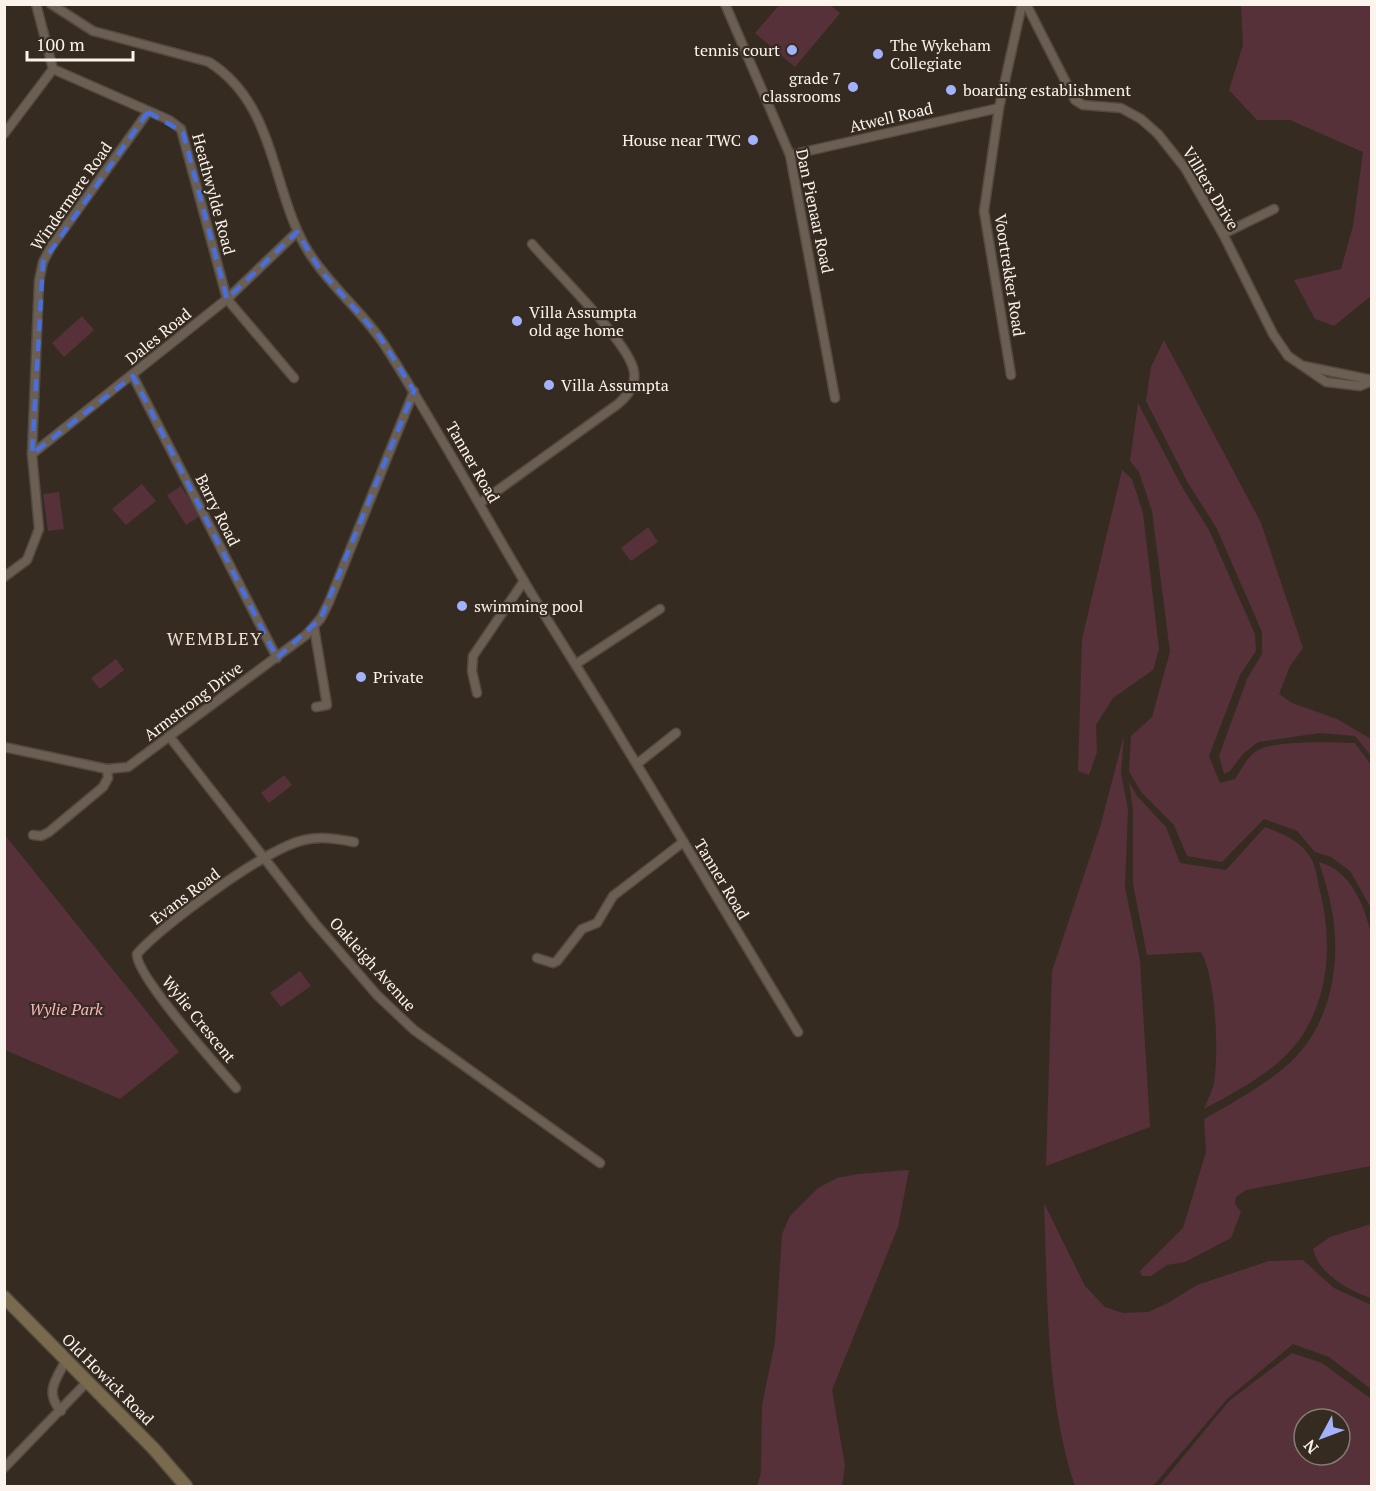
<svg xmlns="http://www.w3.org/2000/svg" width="1376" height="1491" font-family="'PT Serif',serif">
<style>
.green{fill:#56313a;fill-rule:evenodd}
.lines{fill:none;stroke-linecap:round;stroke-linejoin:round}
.street-casing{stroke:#524940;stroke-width:11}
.secondary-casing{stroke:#524940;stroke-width:15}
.street{stroke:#6b5e53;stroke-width:8}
.secondary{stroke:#796a4e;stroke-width:12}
.marked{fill:none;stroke:#496fdc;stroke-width:4.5;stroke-dasharray:12 8;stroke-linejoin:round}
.poi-dot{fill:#a2b2fd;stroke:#362b21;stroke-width:2}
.labels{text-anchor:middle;stroke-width:4.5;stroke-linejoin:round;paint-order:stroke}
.poi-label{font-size:16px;fill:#fbf4ed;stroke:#362b21;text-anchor:start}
.street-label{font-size:16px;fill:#fbf4ed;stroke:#362b21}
.park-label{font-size:16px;font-style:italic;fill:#fdb3c4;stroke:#362b21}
.neighbourhood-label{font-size:18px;letter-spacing:1.5px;fill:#ecddd0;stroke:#362b21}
</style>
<rect width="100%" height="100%" fill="#362b21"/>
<g class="green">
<polygon points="780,4 830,5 840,13 795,67 755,33"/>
<polygon points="1241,5 1371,5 1371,296 1334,326 1315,319 1294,280 1341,269 1353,226 1363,152 1290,120 1257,120 1229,90 1243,45"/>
<polygon points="82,316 94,330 64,357 52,343"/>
<polygon points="1164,340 1261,523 1303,648 1290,666 1279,694 1292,703 1337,719 1371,739 1371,756 1355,736 1320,733 1258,742 1243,754 1230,771 1224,774 1219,756 1247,679 1262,654 1262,632 1216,527 1188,483 1146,401 1151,367"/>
<path d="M 1138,403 L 1182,487 L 1209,530 L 1255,634 L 1256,651 L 1240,675 L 1209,756 L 1220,783 L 1235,779 C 1242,768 1248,756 1258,750 C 1274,740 1335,742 1355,743 L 1371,765 L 1371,908 L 1350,871 L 1331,857 L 1315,852 L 1297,831 L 1264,819 L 1222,862 L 1187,856 L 1174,825 L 1141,792 L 1129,771 L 1131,736 L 1152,717 L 1170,652 L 1152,511 L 1139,472 L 1130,461 Z"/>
<polygon points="1122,470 1132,479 1143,513 1159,649 1153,670 1113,698 1096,725 1097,752 1089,775 1078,771 1082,639"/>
<polygon points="142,484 156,501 126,525 112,509"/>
<polygon points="181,486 200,516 186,525 167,495"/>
<polygon points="59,492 64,529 48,531 43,494"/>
<polygon points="648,527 658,542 631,561 621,548"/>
<polygon points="116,659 124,670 100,689 91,678"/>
<polygon points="1124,735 1121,773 1128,810 1125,887 1140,961 1150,1127 1046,1166 1052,971 1101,824"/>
<polygon points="284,775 292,785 269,803 261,793"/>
<path d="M 1129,782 L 1137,796 L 1166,827 L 1180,863 L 1226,870 L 1265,827 C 1283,834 1302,841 1312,860 C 1316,868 1317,879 1319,887 C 1332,937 1331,991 1302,1036 C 1279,1070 1239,1090 1204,1109 C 1207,1101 1212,1092 1214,1083 C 1219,1053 1216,977 1201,952 L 1147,955 L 1133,884 L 1133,810 Z"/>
<polygon points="5,835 179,1052 120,1099 5,1050"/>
<path d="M 1319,862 C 1351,871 1363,903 1371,933 L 1371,1166 L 1246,1190 L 1236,1197 L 1235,1204 L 1241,1212 L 1231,1238 L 1185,1262 L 1167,1265 L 1151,1276 L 1142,1276 L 1140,1271 L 1183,1228 L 1206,1152 L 1204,1119 C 1232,1103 1260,1088 1285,1067 C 1330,1030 1342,965 1332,911 C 1329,894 1324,878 1319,862 Z"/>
<polygon points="300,971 311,986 281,1007 270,993"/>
<polygon points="909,1170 898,1227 832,1390 845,1466 842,1486 757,1486 761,1473 762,1405 775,1342 782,1234 790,1216 818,1188 837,1178 858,1174"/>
<path d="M 1044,1203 L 1085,1286 L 1105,1307 L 1123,1313 L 1148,1312 L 1168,1303 L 1197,1285 L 1269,1261 L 1303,1260 L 1334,1288 L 1371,1305 L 1371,1389 L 1329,1357 L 1293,1344 L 1227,1399 L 1153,1486 L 1075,1486 C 1045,1396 1048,1297 1044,1203 Z"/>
<path d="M 1371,1224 L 1372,1224 L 1371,1298 C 1349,1291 1318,1273 1313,1249 L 1330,1237 Z"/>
<path d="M 1292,1353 L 1322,1363 L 1371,1399 L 1371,1486 L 1159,1486 L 1229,1401 ZM 1304,1419 L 1340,1419 L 1340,1455 L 1304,1455 Z"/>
</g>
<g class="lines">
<defs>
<g id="street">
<polyline points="36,4 53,69 169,120 181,129 227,299 294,378"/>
<path d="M 51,4 L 93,31 L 209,62 C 277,105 271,191 308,251 C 330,287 365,313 387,349 C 435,425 478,503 524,581 C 556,635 591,688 623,742 C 682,838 739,935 798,1032"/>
<polyline points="725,4 790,155 835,398"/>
<polyline points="1026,4 1075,100 1083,105 1121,108 1141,119 1158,134 1185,168 1223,234 1273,334 1288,356 1326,382 1360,386 1372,381"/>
<polyline points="4,134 53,69"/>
<polyline points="790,155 999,108"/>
<polyline points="1223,234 1274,209"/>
<polyline points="1304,366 1372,380"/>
<polyline points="1011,375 984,211 999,108 1022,4"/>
<polyline points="133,376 277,658"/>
<polyline points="32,454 227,299 297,232"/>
<path d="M 480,503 L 618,404 C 628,395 636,386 634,372 C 631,344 553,269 532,244"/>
<polyline points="4,577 27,560 39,529 32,454 39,281 43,262 51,247 148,112"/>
<polyline points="314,627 327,705 316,707"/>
<polyline points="576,664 660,609"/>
<polyline points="477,693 472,671 473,656 524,581"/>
<polyline points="169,736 314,922 377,995 414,1030 600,1163"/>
<polyline points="4,747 107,769 128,767 306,635 321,618 329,602 414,391"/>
<polyline points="637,764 676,733"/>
<polyline points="33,835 41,836 49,832 103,787 108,778 107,769"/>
<polyline points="537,958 553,963 557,961 582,929 597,923 613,896 682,843"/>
<path d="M 236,1088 C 219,1068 135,975 137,954 C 162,925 267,848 304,840 C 321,836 337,839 354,842"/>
<path d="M 61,1411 C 44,1392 56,1380 66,1360"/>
<polyline points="4,1468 87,1382"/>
</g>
<polyline id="secondary" points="4,1297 154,1449 186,1486"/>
</defs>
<use href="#street" class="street-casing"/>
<use href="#secondary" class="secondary-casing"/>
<use href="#street" class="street"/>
<use href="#secondary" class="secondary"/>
</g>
<path class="marked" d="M 148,112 L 183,132 L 227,299 L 297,232 L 321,271 L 380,337 L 414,391 L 321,618 L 277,658 L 133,376 L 32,454 L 43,262 Z"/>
<g class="poi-dot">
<circle cx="792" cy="50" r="6"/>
<circle cx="878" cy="54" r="6"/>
<circle cx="853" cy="87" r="6"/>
<circle cx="951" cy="90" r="6"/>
<circle cx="753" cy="140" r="6"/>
<circle cx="517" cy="321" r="6"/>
<circle cx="549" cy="385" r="6"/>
<circle cx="462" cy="606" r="6"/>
<circle cx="361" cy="677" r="6"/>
</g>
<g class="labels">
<g class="poi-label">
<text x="890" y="51">The Wykeham<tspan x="890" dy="18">Collegiate</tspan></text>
<text x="780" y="56" text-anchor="end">tennis court</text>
<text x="841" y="84" text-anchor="end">grade 7<tspan x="841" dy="18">classrooms</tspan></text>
<text x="963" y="96">boarding establishment</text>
<text x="741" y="146" text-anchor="end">House near TWC</text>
<text x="529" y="318">Villa Assumpta<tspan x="529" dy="18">old age home</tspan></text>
<text x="561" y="391">Villa Assumpta</text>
<text x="474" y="612">swimming pool</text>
<text x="373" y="683">Private</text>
</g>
<g class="street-label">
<text transform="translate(891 117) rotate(-13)" y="6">Atwell Road</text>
<text transform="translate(1211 188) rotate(59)" y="6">Villiers Drive</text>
<text transform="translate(214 194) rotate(75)" y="6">Heathwylde Road</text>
<text transform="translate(71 196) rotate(-55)" y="6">Windermere Road</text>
<text transform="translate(815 211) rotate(78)" y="6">Dan Pienaar Road</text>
<text transform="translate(1010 275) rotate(81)" y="6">Voortrekker Road</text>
<text transform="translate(158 336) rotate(-39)" y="6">Dales Road</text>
<text transform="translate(473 462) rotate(60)" y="6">Tanner Road</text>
<text transform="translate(218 510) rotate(63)" y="6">Barry Road</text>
<text transform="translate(193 701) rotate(-37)" y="6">Armstrong Drive</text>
<text transform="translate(722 879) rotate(59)" y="6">Tanner Road</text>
<text transform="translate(185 896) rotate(-37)" y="6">Evans Road</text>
<text transform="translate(373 964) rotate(48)" y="6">Oakleigh Avenue</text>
<text transform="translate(199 1019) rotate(51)" y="6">Wylie Crescent</text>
<text transform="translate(108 1379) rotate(45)" y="6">Old Howick Road</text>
</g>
<g class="park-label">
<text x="66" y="1015">Wylie Park</text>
</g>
<g class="neighbourhood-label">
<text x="215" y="645">WEMBLEY</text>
</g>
</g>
<rect width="1376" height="1491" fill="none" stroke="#fbf4ed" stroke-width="12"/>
<g transform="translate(1322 1437) rotate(229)"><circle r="28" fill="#362b21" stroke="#857b73" stroke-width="1.5"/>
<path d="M0-4.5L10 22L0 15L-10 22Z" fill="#a2b2fd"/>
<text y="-9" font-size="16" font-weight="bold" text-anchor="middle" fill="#fbf4ed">N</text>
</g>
<path d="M27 51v9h106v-9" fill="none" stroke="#fbf4ed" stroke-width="3"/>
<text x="36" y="51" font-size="18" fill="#fbf4ed" stroke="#362b21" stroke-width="4.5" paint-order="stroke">100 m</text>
</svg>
